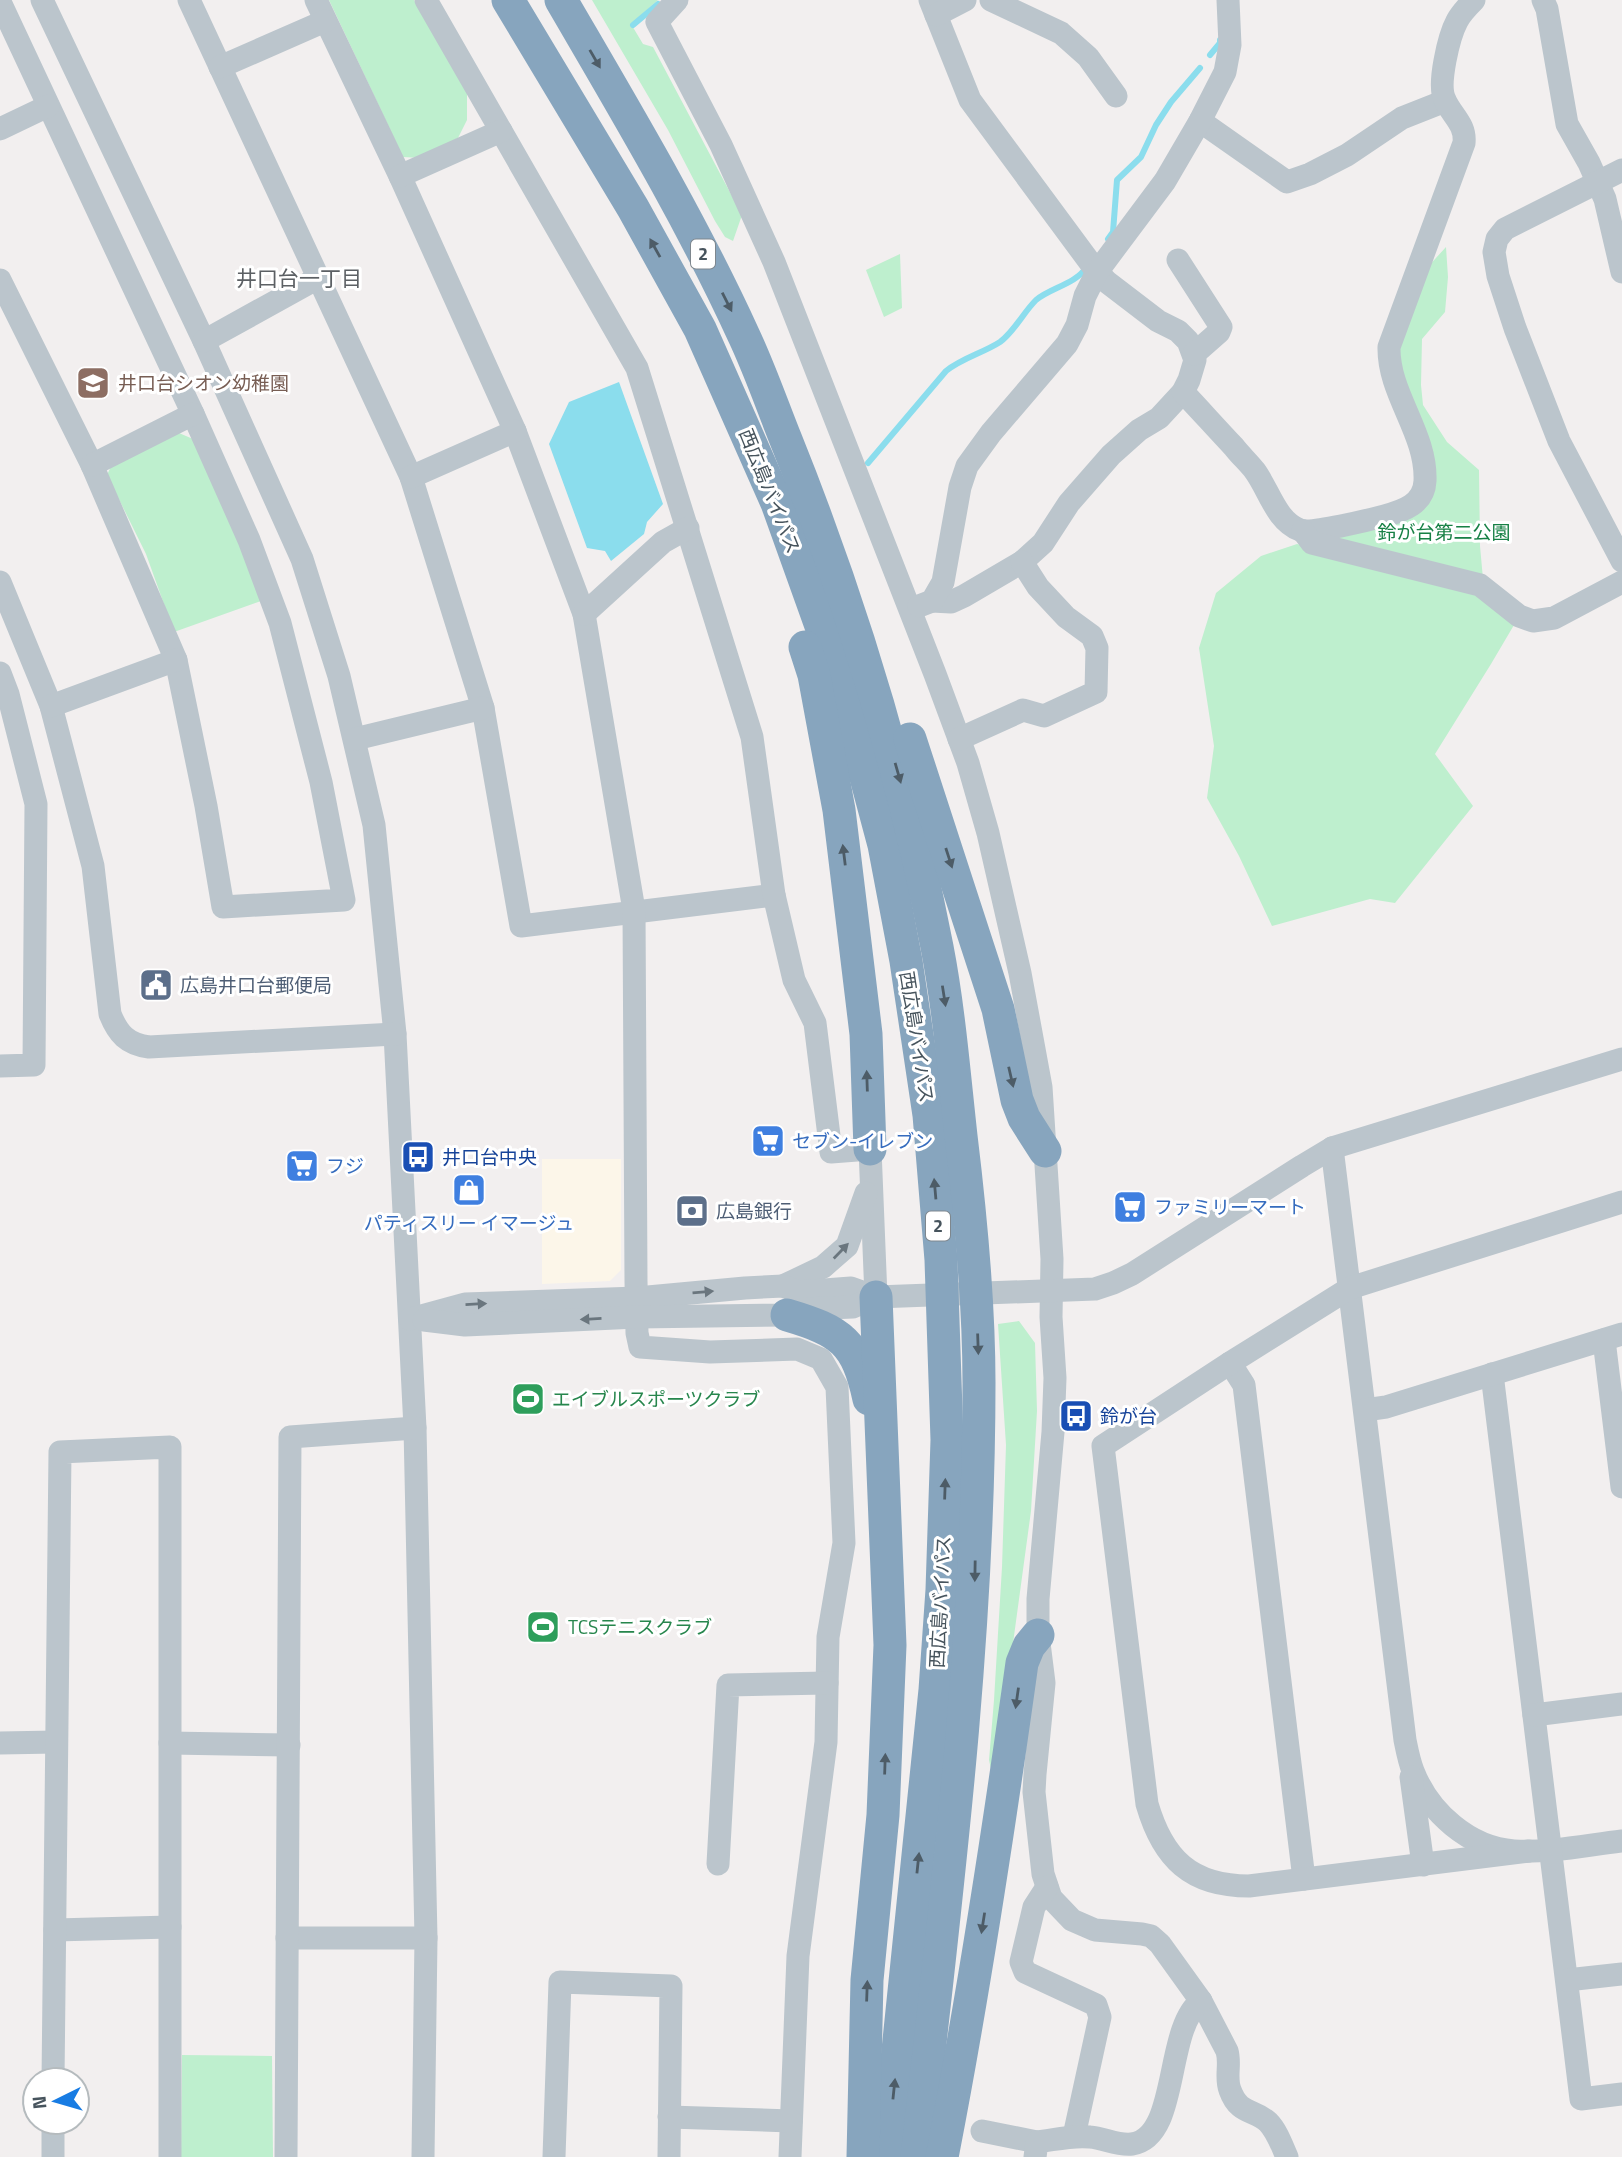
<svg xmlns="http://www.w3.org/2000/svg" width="1622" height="2157" font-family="'Titillium Web','Noto Sans JP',sans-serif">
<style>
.commercial{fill:#fcf6e9}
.green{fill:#beefce}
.water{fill:#8bdded}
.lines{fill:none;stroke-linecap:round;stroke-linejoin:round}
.stream{stroke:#8bdded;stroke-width:6}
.minor{stroke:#bbc5cc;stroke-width:23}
.highway{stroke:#87a5be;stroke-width:33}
.oneway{fill:#4d5c67}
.oneway2{fill:#6a767e}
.labels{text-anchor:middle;stroke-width:6;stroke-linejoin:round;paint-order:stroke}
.shield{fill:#fff;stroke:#7e878e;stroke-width:2}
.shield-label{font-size:18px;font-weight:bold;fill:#47545d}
.education-label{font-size:19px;fill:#785e54;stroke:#fff;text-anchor:start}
.street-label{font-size:19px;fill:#47545d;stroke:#fff}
.park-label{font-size:19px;fill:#178045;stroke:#fff}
.service-label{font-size:19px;fill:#4e5e75;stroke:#fff;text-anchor:start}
.shop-label{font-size:19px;fill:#366cbe;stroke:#fff;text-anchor:start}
.transit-label{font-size:19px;fill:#164399;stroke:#fff;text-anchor:start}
.leisure-label{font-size:19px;fill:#27864d;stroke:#fff;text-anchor:start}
.neighbourhood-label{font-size:21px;fill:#5c6064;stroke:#fff}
</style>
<rect width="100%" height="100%" fill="#f2efef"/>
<polygon class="commercial" points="542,1159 621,1159 621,1270 610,1281 542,1284"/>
<g class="green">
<polygon points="329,0 414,0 467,91 467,120 458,138 421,158 403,157"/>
<polygon points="592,0 658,0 631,24 643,44 653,47 742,215 733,241 725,237 715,221 668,130"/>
<polygon points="1446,247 1448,277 1445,312 1422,339 1421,385 1423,405 1447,442 1479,470 1480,546 1483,579 1312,537 1424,501 1394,370 1397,337 1425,270"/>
<polygon points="900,254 902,308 884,317 866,270"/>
<polygon points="179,433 193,439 226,507 261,601 174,632 146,554 107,475 113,462"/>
<polygon points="1297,544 1473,592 1514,625 1491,664 1435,754 1473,806 1395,903 1370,899 1272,926 1239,856 1207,798 1214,746 1199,648 1216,593 1261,556"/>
<polygon points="1019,1321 1035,1343 1037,1411 1031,1511 994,1783 989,1760 994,1700 1002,1567 1006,1445 998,1324"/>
<polygon points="182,2055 272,2056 273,2157 181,2157"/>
</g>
<polygon class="water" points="619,382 663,504 647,522 644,534 611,561 605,551 587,548 549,444 569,402"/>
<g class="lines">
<g class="stream">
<polyline points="633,25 658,4"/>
<polyline points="1210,55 1220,43 1220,40"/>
<polyline points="1108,239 1113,232 1117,180 1141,157 1156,125 1171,102 1200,68"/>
<path d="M 868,463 L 946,371 C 962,358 983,353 1000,342 C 1014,332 1023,313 1036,300 C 1052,287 1074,285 1087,267"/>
</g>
<g class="minor">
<polyline points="42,0 204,341 302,559 339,676 374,825 395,1034 415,1428 426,1938 423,2157"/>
<polyline points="189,0 411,477 483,708 521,926 774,895"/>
<polyline points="316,0 400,176 515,431 584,614 634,910 636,1281 637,1333 640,1347 710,1352 797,1349 821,1359 837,1387 844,1543 828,1637 826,1742 798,1956 790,2157"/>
<polyline points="426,0 637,368 752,737 774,895 794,980 815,1023 831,1152 870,1149 876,1297"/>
<path d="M 677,0 L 657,22 L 721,145 L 774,262 L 935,674 L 968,763 L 988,833 L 1020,973 L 1041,1087 L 1052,1259 L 1051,1317 L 1055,1378 L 1053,1432 L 1038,1599 L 1038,1635 L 1044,1683 L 1035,1774 L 1034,1792 L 1043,1874 L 1051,1898 L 1072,1920 L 1095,1930 L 1142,1934 L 1151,1936 L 1160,1944 L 1201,2001 L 1227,2051 C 1231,2064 1225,2077 1230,2090 C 1239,2115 1254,2109 1268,2122 C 1277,2131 1282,2146 1287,2157"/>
<polyline points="930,0 970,100 1097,272 1107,282 1158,321 1178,331 1188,341 1195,360 1189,380 1183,392 1159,418 1139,430 1111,455 1069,503 1043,543 1022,562 964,596 951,602 932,601"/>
<polyline points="991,0 1061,33 1088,57 1116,96"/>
<polyline points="1543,0 1547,9 1567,124 1589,163 1605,199 1622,272"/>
<polyline points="0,2 193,414 249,540 280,623 321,782 344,900 223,907 206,806 176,660 92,465 0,280"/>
<polyline points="936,15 965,0"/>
<polyline points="220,67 325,21"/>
<polyline points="1200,121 1287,182 1310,174 1347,155 1402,118 1445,101"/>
<polyline points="0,129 48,106"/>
<polyline points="1622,170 1505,229 1497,239 1494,252 1498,276 1515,328 1559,441 1622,561"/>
<polyline points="400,176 501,131"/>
<polyline points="1178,260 1221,327 1219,332 1194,354"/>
<polyline points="204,341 318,278"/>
<path d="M 1183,392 C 1200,410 1217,429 1234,447 C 1240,455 1249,463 1255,471 C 1269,490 1276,521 1300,530 C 1312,534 1369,520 1384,516 C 1403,511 1424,504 1425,481 C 1427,433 1388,394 1389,347 L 1464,143 C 1466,124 1452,116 1445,100 C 1437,85 1449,36 1457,21 C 1461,13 1468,6 1474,0"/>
<polyline points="92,465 193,414"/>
<polyline points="411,477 515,431"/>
<polyline points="1303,531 1312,543 1480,585 1519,616 1533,621 1554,618 1622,582"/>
<path d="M 0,582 L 51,706 L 93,866 L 110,1014 C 118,1034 127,1044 149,1047 L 395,1034"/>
<polyline points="919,606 932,601 943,582 960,487 967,466 991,433 1067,344 1077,325 1085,296 1097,272 1165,181 1200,121 1225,72 1230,45 1228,0"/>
<polyline points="584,614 663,542 688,528"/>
<polyline points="0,673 8,694 36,804 34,1065 0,1066"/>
<polyline points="51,706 176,660"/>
<polyline points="355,739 483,708"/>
<polyline points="959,739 1023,710 1044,716 1096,692 1097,648 1092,636 1066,617 1038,587 1022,562"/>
<path d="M 1332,1148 L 1405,1740 C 1407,1750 1409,1761 1413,1771 C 1429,1812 1469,1848 1514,1851 C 1550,1853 1587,1845 1622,1841"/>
<polyline points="783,1286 823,1267 847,1246 866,1193"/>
<polyline points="410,1319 465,1304 637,1298 745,1288 783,1286 798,1292 851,1288 876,1297 1095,1289 1113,1283 1132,1274 1302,1166 1332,1148 1622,1059"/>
<polyline points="424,1320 465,1325 637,1317 787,1315 804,1309 853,1307 876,1297"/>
<polyline points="1604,1340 1622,1487"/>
<polyline points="1230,1363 1244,1385 1304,1879"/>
<polyline points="1492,1374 1581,2099 1622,2094"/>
<polyline points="1365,1410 1386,1407 1622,1334"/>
<polyline points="1534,1715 1622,1704"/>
<polyline points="0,1743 56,1742"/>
<polyline points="170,1743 289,1745"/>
<polyline points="1411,1777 1423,1865"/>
<path d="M 1529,1851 L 1249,1886 C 1191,1886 1163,1859 1147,1804 L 1103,1446 L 1230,1363 L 1350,1288 L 1622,1202"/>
<polyline points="718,1864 728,1685 827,1683"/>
<polyline points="1047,1887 1034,1907 1021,1962 1025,1972 1096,2005 1100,2017 1074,2136"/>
<polyline points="55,1930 170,1927"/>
<polyline points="287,1938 426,1938"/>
<polyline points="1567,1980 1622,1974"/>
<polyline points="53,2080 60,1452 170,1447 170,2157"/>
<polyline points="669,2117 791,2121"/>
<polyline points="982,2131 1037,2142"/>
<polyline points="53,2157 53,2122"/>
<polyline points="286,2157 290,1437 415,1428"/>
<polyline points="554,2157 560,1982 671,1986 669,2157"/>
<path d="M 1035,2157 L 1037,2142 C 1054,2140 1072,2135 1090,2137 C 1104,2138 1118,2146 1132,2144 C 1180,2137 1164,2029 1201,2001"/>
</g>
<g class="highway">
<polyline points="508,0 633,208 700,329 777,503 825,637 852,725 884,845 906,961 929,1115 941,1260 947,1440 942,1590 935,1690 887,2157"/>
<path d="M 561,0 C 625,110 691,220 744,336 C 760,370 772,405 786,440 C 852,604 903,773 937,947 C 949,1009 954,1073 961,1136 C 971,1218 979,1300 979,1383 C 979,1642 946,1900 917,2157"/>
<polyline points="805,647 814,675 839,810 866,1034 870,1149"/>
<polyline points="910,739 998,1009 1017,1100 1024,1118 1045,1151"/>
<path d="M 787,1315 C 841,1331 857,1342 869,1399"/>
<polyline points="863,2157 867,1980 883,1815 890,1645 876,1297"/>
<path d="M 942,2157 C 974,1993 999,1828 1022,1663 L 1029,1646 L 1038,1635"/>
</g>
</g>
<defs><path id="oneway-solid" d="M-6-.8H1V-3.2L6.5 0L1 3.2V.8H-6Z" transform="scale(1.75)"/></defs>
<g class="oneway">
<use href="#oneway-solid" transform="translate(595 59) rotate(60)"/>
<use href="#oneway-solid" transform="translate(655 248) rotate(-119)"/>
<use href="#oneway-solid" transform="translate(727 302) rotate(63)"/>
<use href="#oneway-solid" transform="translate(898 773) rotate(74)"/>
<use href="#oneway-solid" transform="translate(844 855) rotate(-97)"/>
<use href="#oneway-solid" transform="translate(949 858) rotate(72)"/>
<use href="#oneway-solid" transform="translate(944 996) rotate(81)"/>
<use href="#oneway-solid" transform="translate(1011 1077) rotate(77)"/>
<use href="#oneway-solid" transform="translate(867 1081) rotate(-92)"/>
<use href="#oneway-solid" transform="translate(935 1189) rotate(-95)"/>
<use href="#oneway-solid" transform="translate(978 1344) rotate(88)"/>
<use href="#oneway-solid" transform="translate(945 1489) rotate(-88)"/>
<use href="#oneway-solid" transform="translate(975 1571) rotate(91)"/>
<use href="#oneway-solid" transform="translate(1017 1698) rotate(98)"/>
<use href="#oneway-solid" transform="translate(885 1764) rotate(-88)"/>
<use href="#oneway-solid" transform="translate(918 1863) rotate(-84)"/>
<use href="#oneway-solid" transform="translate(983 1923) rotate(99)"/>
<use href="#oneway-solid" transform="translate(867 1991) rotate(-88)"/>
<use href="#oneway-solid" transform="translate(894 2089) rotate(-84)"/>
</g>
<g class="oneway2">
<use href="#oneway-solid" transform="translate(841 1251) rotate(-46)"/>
<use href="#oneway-solid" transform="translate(703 1292) rotate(-5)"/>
<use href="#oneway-solid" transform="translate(476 1304) rotate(-3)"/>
<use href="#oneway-solid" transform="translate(591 1319) rotate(177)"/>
</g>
<defs>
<symbol id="school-square" viewBox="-11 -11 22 22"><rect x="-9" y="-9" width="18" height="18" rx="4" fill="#8d6e63" stroke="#fff"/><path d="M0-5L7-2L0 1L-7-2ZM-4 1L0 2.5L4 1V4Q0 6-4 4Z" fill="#fff"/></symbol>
<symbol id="civic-square" viewBox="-11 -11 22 22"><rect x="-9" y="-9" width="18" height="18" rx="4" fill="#5c6f8a" stroke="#fff"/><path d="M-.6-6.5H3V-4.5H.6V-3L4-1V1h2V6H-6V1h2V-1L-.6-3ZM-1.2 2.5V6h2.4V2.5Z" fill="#fff"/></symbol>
<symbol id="supermarket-square" viewBox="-11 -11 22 22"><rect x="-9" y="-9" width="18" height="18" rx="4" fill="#3f7fe0" stroke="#fff"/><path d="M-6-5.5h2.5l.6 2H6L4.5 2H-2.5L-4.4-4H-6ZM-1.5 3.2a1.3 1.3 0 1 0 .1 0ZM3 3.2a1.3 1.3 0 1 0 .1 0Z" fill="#fff"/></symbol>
<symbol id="bus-square" viewBox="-11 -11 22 22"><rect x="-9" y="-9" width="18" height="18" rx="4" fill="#1a4fb4" stroke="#fff"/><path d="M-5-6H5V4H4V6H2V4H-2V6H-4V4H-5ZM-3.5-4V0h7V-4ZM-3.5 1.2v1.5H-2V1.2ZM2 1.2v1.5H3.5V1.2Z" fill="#fff"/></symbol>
<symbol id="shop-square" viewBox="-11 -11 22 22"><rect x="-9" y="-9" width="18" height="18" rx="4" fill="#3f7fe0" stroke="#fff"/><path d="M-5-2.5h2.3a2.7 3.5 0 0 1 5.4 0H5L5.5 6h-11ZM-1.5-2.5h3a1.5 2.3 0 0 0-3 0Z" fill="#fff"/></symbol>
<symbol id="bank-square" viewBox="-11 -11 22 22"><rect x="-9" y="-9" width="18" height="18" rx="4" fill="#5c6f8a" stroke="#fff"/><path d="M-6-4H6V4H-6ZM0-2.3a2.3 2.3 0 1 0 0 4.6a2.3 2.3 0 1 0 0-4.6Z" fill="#fff"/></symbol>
<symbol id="stadium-square" viewBox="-11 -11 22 22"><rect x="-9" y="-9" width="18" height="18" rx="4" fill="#2e9e5b" stroke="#fff"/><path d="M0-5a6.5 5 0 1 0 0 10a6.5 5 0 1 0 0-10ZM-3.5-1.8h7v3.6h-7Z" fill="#fff"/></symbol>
</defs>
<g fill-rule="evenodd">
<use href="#school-square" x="74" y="364" width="38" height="38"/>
<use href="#civic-square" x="137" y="966" width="38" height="38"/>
<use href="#supermarket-square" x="749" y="1122" width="38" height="38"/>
<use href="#bus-square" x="399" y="1138" width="38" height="38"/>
<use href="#supermarket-square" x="283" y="1147" width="38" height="38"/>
<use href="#shop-square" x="450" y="1171" width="38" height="38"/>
<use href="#supermarket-square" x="1111" y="1188" width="38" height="38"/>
<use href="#bank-square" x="673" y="1192" width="38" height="38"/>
<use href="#stadium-square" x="509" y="1380" width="38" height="38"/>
<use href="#bus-square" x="1057" y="1397" width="38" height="38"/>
<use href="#stadium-square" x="524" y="1608" width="38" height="38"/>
</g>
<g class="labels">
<g class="shield">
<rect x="691" y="239.5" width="24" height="29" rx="5"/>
<rect x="926" y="1211.5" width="24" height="29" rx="5"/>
</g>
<g class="shield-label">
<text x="703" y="260">2</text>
<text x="938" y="1232">2</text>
</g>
<g class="education-label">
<text x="118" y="390">井口台シオン幼稚園</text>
</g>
<g class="street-label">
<text transform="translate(770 491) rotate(68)" y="7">西広島バイパス</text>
<text transform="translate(917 1037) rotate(81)" y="7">西広島バイパス</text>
<text transform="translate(940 1602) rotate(-87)" y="7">西広島バイパス</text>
</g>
<g class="park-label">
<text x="1444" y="539">鈴が台第二公園</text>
</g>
<g class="service-label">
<text x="180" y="992">広島井口台郵便局</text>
<text x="716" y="1218">広島銀行</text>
</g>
<g class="shop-label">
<text x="792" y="1148">セブン-イレブン</text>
<text x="326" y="1173">フジ</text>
<text x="1154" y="1214">ファミリーマート</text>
<text x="469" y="1230" text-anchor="middle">パティスリー イマージュ</text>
</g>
<g class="transit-label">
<text x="442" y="1164">井口台中央</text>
<text x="1100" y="1423">鈴が台</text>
</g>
<g class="leisure-label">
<text x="552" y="1406">エイブルスポーツクラブ</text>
<text x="568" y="1634">TCSテニスクラブ</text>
</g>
<g class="neighbourhood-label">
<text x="299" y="286">井口台一丁目</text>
</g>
</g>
<g transform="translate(56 2101) rotate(265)"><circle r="33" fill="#ffffff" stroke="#b5bbbe" stroke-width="2"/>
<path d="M0-5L12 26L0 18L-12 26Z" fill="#187ce3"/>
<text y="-10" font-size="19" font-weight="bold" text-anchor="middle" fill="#47545d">N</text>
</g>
</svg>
